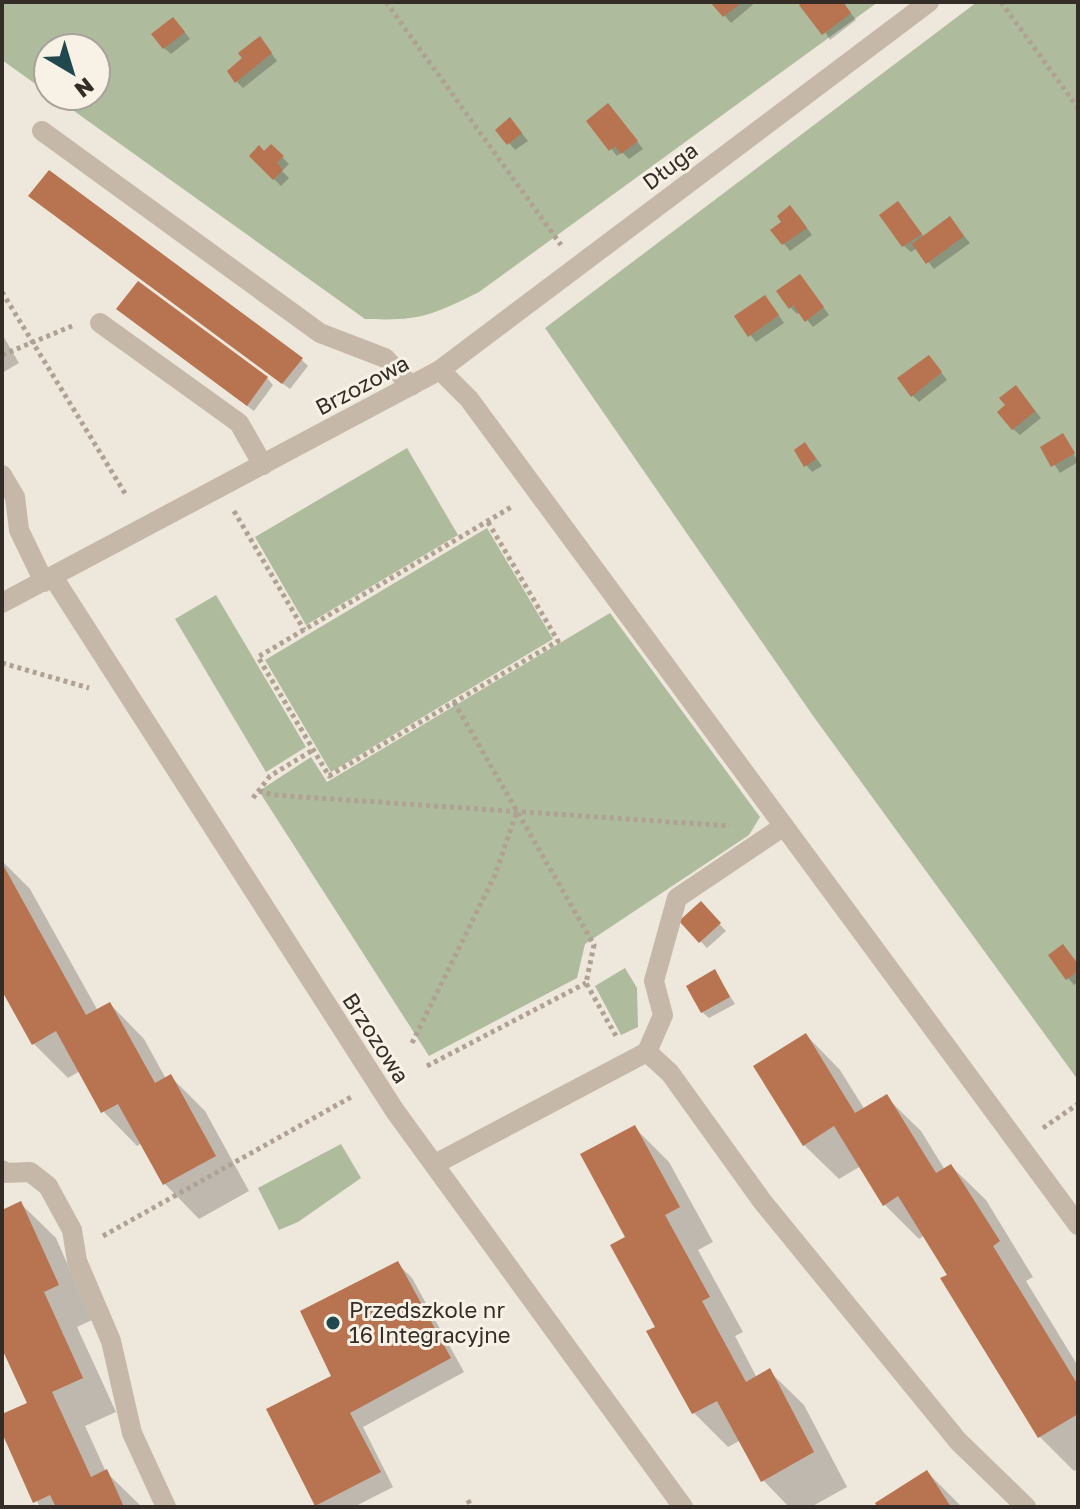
<svg xmlns="http://www.w3.org/2000/svg" width="1080" height="1509" font-family="'Golos Text',sans-serif">
<style>
.green{fill:#aebb9d}
.shadow{fill:#0003}
.building{fill:#b87350}
.lines{fill:none;stroke-linecap:round;stroke-linejoin:round}
.path{stroke:#b0a293;stroke-width:5;stroke-dasharray:4 4;stroke-linecap:butt}
.minor{stroke:#c5b8a8;stroke-width:20}
.poi-dot{fill:#22484f;stroke:#f7f1e6;stroke-width:3}
.labels{text-anchor:middle;stroke-width:6;stroke-linejoin:round;paint-order:stroke}
.street-label{font-size:22px;fill:#332c27;stroke:#f7f1e6}
.poi-label{font-size:22px;fill:#332c27;stroke:#f7f1e6;text-anchor:start}
</style>
<rect width="100%" height="100%" fill="#eee7db"/>
<g class="green">
<path d="M 2,2 L 878,2 L 479,292 C 431,316 420,321 365,319 L 53,96 L 96,96 L 96,48 L 48,48 L 48,93 L 2,60 Z"/>
<polygon points="977,2 1078,2 1078,1080 811,713 545,328"/>
<polygon points="407,448 458,535 306,625 255,537"/>
<polygon points="487,528 553,639 331,772 265,660"/>
<polygon points="216,595 306,747 266,772 175,619"/>
<polygon points="610,613 760,817 749,835 585,944 577,978 429,1056 259,791 311,757 327,782"/>
<polygon points="625,968 637,988 638,1027 621,1035 595,986"/>
<polygon points="341,1144 361,1178 298,1222 279,1230 258,1188"/>
</g>
<g class="shadow">
<polygon points="713,2 756,2 731,23"/>
<polygon points="807,2 842,2 856,20 830,40"/>
<polygon points="180,26 190,39 171,54 164,48"/>
<polygon points="266,46 277,61 243,88 237,82"/>
<polygon points="615,113 643,149 629,159 622,152 617,156 589,121"/>
<polygon points="516,126 528,141 515,150 498,130"/>
<polygon points="271,146 289,164 282,171 289,178 281,186 251,156 264,153"/>
<polygon points="49,173 302,360 308,366 290,389 37,202"/>
<polygon points="904,210 924,237 950,219 970,243 934,269 917,248 911,252 904,246 882,216"/>
<polygon points="797,214 812,235 790,251 773,230"/>
<polygon points="806,284 829,315 813,327 800,311 797,314 790,307"/>
<polygon points="771,304 784,323 756,342 737,317"/>
<polygon points="126,316 267,378 273,385 254,411"/>
<polygon points="2,334 19,363 2,373"/>
<polygon points="935,364 947,380 919,402 912,395"/>
<polygon points="1022,394 1041,418 1020,435 1013,429 1008,406"/>
<polygon points="1063,435 1078,462 1060,473 1043,447"/>
<polygon points="811,451 822,466 812,472 806,465"/>
<polygon points="2,861 30,889 98,1011 110,1004 144,1039 166,1079 170,1076 205,1111 249,1191 199,1219 165,1184 142,1143 137,1146 103,1111 80,1071 68,1078 33,1043 2,986"/>
<polygon points="701,904 726,931 707,948 682,922"/>
<polygon points="1078,964 1078,982 1074,985 1068,978"/>
<polygon points="715,972 735,1004 709,1018 702,1012"/>
<polygon points="806,1035 840,1070 865,1110 886,1097 921,1131 945,1170 951,1166 986,1200 1033,1277 1026,1281 1078,1366 1078,1469 1074,1471 1040,1437 925,1235 919,1239 884,1204 861,1166 839,1179 804,1145"/>
<polygon points="634,1127 669,1162 713,1242 698,1250 743,1332 735,1336 757,1378 769,1371 804,1405 847,1487 811,1507 789,1507 763,1480 741,1440 728,1447 694,1413 658,1327 628,1238"/>
<polygon points="21,1204 56,1238 92,1320 77,1327 116,1412 85,1426 106,1472 142,1507 40,1507 2,1428 2,1416 29,1404 2,1344 2,1212"/>
<polygon points="398,1264 412,1278 464,1372 363,1427 393,1487 354,1507 319,1507 268,1410 334,1377"/>
<polygon points="927,1472 962,1507 879,1507"/>
</g>
<g class="building">
<polygon points="710,2 742,2 723,17"/>
<polygon points="803,2 843,2 851,13 822,35 799,5"/>
<polygon points="173,17 185,32 163,49 151,34"/>
<polygon points="260,36 272,53 235,83 227,71 242,58 238,53"/>
<polygon points="608,103 638,141 621,154 615,146 609,151 586,121"/>
<polygon points="510,117 522,133 507,145 495,130"/>
<polygon points="271,144 284,156 277,163 283,170 273,180 249,156 259,145 264,151"/>
<polygon points="49,170 303,358 282,384 28,196"/>
<polygon points="898,201 922,234 902,247 879,215"/>
<polygon points="790,205 807,228 782,245 770,230 781,222 777,216"/>
<polygon points="950,216 964,236 926,264 912,244"/>
<polygon points="800,274 824,307 805,322 793,305 789,309 776,291"/>
<polygon points="138,281 268,377 247,406 116,309"/>
<polygon points="765,295 779,315 748,337 734,316"/>
<polygon points="929,355 942,372 911,397 897,378"/>
<polygon points="1016,385 1035,411 1012,430 997,412 1005,405 999,398"/>
<polygon points="1063,433 1075,453 1051,467 1040,447"/>
<polygon points="805,442 816,459 804,467 794,450"/>
<polygon points="2,863 86,1015 110,1002 155,1083 171,1074 216,1156 163,1185 118,1104 101,1113 56,1031 32,1045 2,991"/>
<polygon points="701,901 721,923 699,943 679,921"/>
<polygon points="1063,944 1078,964 1078,971 1066,980 1048,955"/>
<polygon points="715,969 730,997 701,1013 686,986"/>
<polygon points="806,1033 855,1113 887,1094 936,1173 951,1164 1000,1241 993,1246 1078,1385 1078,1414 1038,1438 940,1278 947,1275 898,1196 883,1206 834,1126 803,1146 753,1066"/>
<polygon points="635,1125 680,1207 665,1215 710,1297 702,1301 746,1382 770,1368 814,1452 761,1482 717,1401 692,1414 646,1331 655,1327 610,1245 625,1237 580,1154"/>
<polygon points="21,1201 59,1285 44,1292 83,1378 52,1392 91,1477 107,1469 124,1507 56,1507 50,1495 33,1503 2,1433 2,1414 27,1403 2,1349 2,1210"/>
<polygon points="398,1261 451,1358 350,1413 381,1472 315,1506 266,1409 331,1376 300,1311"/>
<polygon points="927,1470 951,1507 877,1507 875,1503"/>
</g>
<g class="lines">
<g class="path">
<polyline points="386,2 561,245"/>
<polyline points="1001,2 1078,108"/>
<polyline points="2,292 126,495"/>
<polyline points="2,355 72,326"/>
<polyline points="234,511 304,630"/>
<polyline points="488,522 558,641 329,776 258,657 513,506"/>
<polyline points="2,663 89,688"/>
<polyline points="454,702 594,945 586,983 616,1036"/>
<polyline points="259,791 274,795 730,826"/>
<polyline points="253,798 270,776 313,750"/>
<polyline points="412,1043 495,875 517,811"/>
<polyline points="427,1066 586,983"/>
<polyline points="1043,1128 1078,1104"/>
<polyline points="103,1236 353,1096"/>
<polyline points="468,1500 471,1507"/>
</g>
<g class="minor">
<polyline points="42,131 320,333 385,358 411,386"/>
<polyline points="100,323 239,423 263,465"/>
<polyline points="440,370 469,399 1078,1225"/>
<polyline points="2,475 15,497 19,530 44,582"/>
<polyline points="53,577 395,1111 683,1507"/>
<polyline points="2,603 440,370 929,2"/>
<polyline points="647,1052 663,1015 654,981 677,898 784,826"/>
<polyline points="435,1164 647,1052 670,1073 762,1201 958,1441 1026,1507"/>
<polyline points="2,1170 4,1173 30,1172 48,1186 72,1230 77,1261 111,1341 132,1433 166,1507"/>
</g>
</g>
<circle class="poi-dot" cx="333" cy="1323" r="8"/>
<g class="labels">
<g class="street-label">
<text transform="translate(670 166) rotate(-37)" y="8">Długa</text>
<text transform="translate(362 385) rotate(-28)" y="8">Brzozowa</text>
<text transform="translate(376 1038) rotate(57)" y="8">Brzozowa</text>
</g>
<g class="poi-label">
<text x="349" y="1318">Przedszkole nr<tspan x="349" dy="25">16 Integracyjne</tspan></text>
</g>
</g>
<rect width="1080" height="1509" fill="none" stroke="#332c27" stroke-width="8"/>
<g transform="translate(72 72) rotate(142)"><circle r="38" fill="#f7f1e6" stroke="#a9a29a" stroke-width="2"/>
<path d="M0-6L14 30L0 20L-14 30Z" fill="#22484f"/>
<text y="-12" font-size="22" font-weight="bold" text-anchor="middle" fill="#332c27">N</text>
</g>
</svg>
